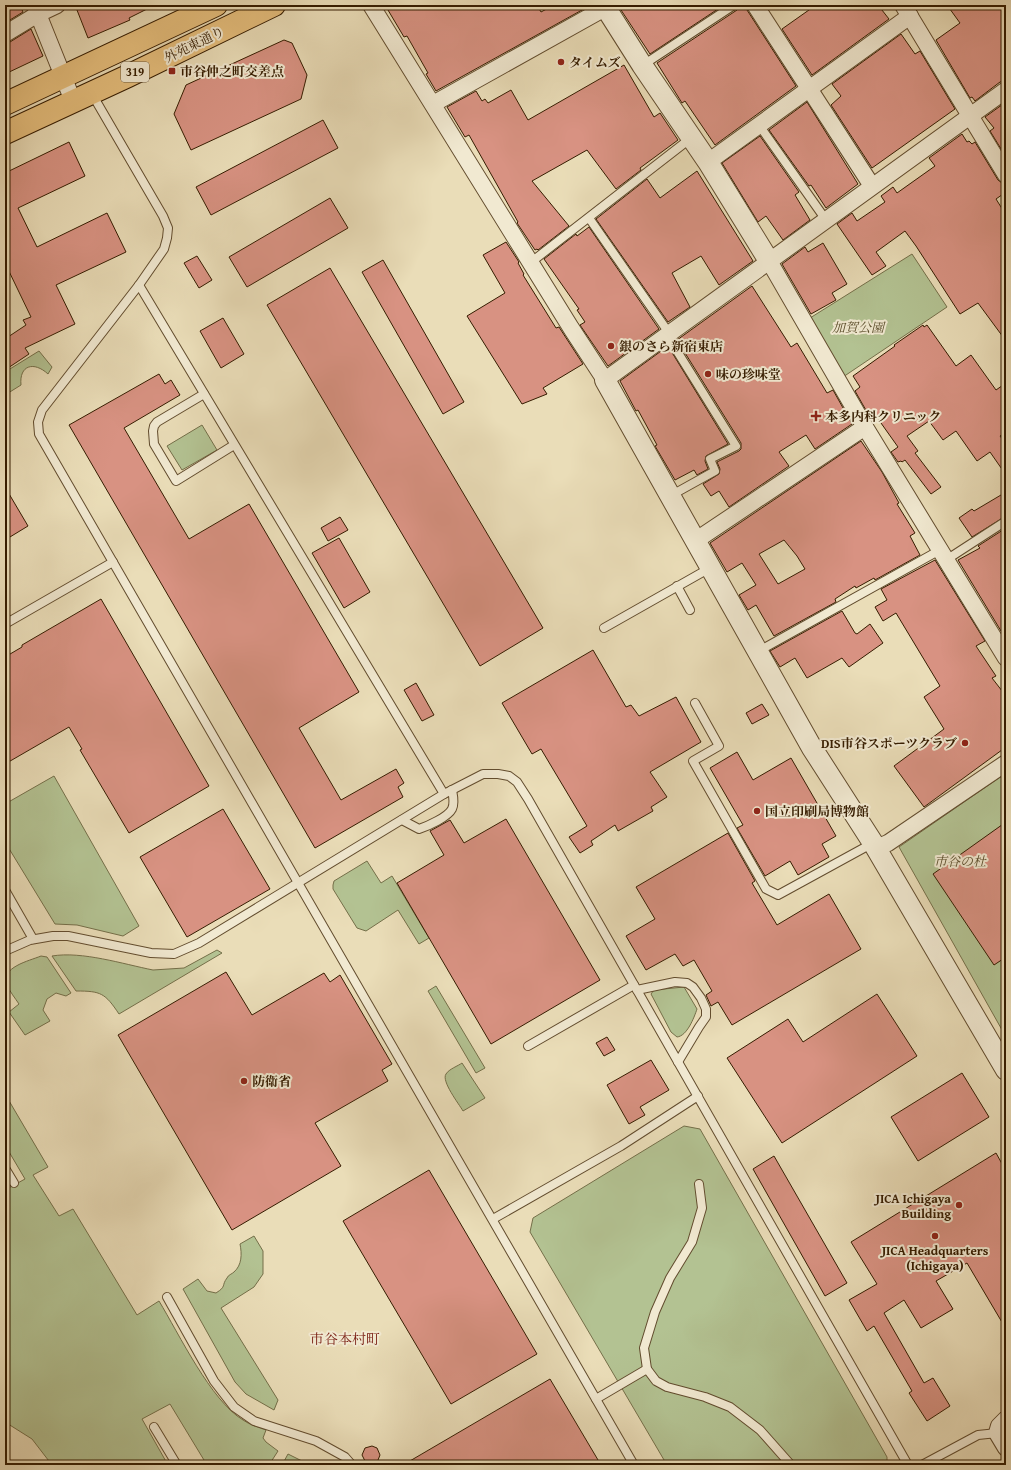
<svg xmlns="http://www.w3.org/2000/svg" width="1011" height="1470" font-family="'Gentium Book Plus','Noto Serif JP',serif">
<style>
.green{fill:#b3c292;stroke:#746f49}
.building{fill:#d89282;stroke:#351c00;fill-rule:evenodd}
.lines{fill:none;stroke-linecap:round;stroke-linejoin:round}
.service-casing{stroke:#624c2e;stroke-width:10}
.minor-casing{stroke:#624c2e;stroke-width:18}
.tertiary-casing{stroke:#624c2e;stroke-width:22}
.primary-casing{stroke:#351c00;stroke-width:24}
.service{stroke:#f1e9d1;stroke-width:8}
.minor{stroke:#f1e9d1;stroke-width:16}
.tertiary{stroke:#f1e9d1;stroke-width:20}
.primary{stroke:#e5be7c;stroke-width:22}
.poi-dot{fill:#8f2418;stroke:#f1e9d1;stroke-width:1.5}
.labels{text-anchor:middle;stroke-width:4;stroke-linejoin:round;paint-order:stroke}
.shield{fill:#f1e9d1;stroke:#6d5a3f;stroke-width:1}
.shield-label{font-size:12px;font-weight:bold;fill:#351c00}
.street-label{font-size:13px;fill:#351c00;stroke:#f1e9d1}
.poi-label{font-size:13px;font-weight:bold;fill:#351c00;stroke:#f1e9d1;text-anchor:start}
.park-label{font-size:13px;font-style:italic;fill:#5b4e2c;stroke:#f1e9d1}
.neighbourhood-label{font-size:14px;fill:#7a1f14;stroke:#f1e9d1}
</style>
<rect width="100%" height="100%" fill="#eaddb8"/>
<filter id="stains"><feTurbulence type="fractalNoise" baseFrequency=".005" numOctaves="4"/><feColorMatrix values="0 0 0 0 .2 0 0 0 0 .09 0 0 0 0 .02 0 0 0 .5 -.17"/></filter>
<radialGradient id="worn" r=".72"><stop offset=".6" stop-color="#630" stop-opacity="0"/><stop offset="1" stop-color="#630" stop-opacity=".3"/></radialGradient>
<g class="green">
<polygon points="912,254 947,307 843,377 810,318"/>
<path d="M 39,351 L 52,367 L 48,374 C 34,361 19,365 21,385 L 5,395 L 5,372 Z"/>
<polygon points="202,425 217,450 182,470 167,446"/>
<polygon points="1006,773 1006,1037 899,847"/>
<polygon points="54,776 139,926 123,936 77,925 55,924 5,842 5,804"/>
<polygon points="367,861 381,883 392,876 429,938 419,944 398,910 366,931 357,928 333,889 333,885 334,881"/>
<path d="M 217,950 L 222,953 L 119,1014 C 105,993 101,991 76,991 L 52,956 C 82,951 123,964 153,970 L 184,968 Z"/>
<path d="M 41,956 L 47,957 L 71,993 L 66,996 L 56,993 L 47,999 L 43,1010 L 50,1021 L 25,1035 L 9,1012 L 19,1004 C 15,998 10,992 7,985 C 0,967 29,961 41,956 Z"/>
<polygon points="436,986 485,1068 476,1073 428,991"/>
<path d="M 684,987 L 697,1009 C 694,1018 687,1036 677,1037 L 671,1032 L 651,994 L 654,990 Z"/>
<path d="M 462,1063 L 485,1098 L 463,1111 C 459,1104 441,1081 446,1074 C 449,1069 458,1066 462,1063 Z"/>
<path d="M 5,1094 L 48,1167 L 33,1175 L 59,1216 L 73,1209 L 137,1315 L 159,1301 C 179,1334 211,1401 243,1420 C 250,1425 258,1427 266,1430 L 263,1438 L 266,1442 L 278,1451 L 269,1465 L 207,1465 L 170,1404 L 142,1419 L 168,1465 L 52,1465 L 32,1439 L 5,1422 L 5,1190 L 25,1179 L 5,1145 Z"/>
<polygon points="684,1126 700,1129 887,1457 887,1463 886,1465 667,1465 530,1232 533,1218"/>
<path d="M 254,1236 L 263,1251 L 263,1274 L 254,1287 L 221,1308 L 278,1400 L 274,1410 L 246,1394 L 235,1382 L 183,1289 L 198,1279 L 207,1291 L 216,1293 C 227,1286 221,1286 227,1278 C 228,1275 232,1274 234,1272 C 242,1265 242,1254 240,1244 Z"/>
<polygon points="288,1454 304,1462 303,1465 282,1465"/>
</g>
<g class="building">
<polygon points="5,5 20,5 23,12 5,23"/>
<polygon points="75,5 155,5 129,18 130,20 88,38"/>
<polygon points="385,5 537,5 541,12 554,5 591,5 436,91 426,74 428,73 407,36 404,37"/>
<polygon points="620,5 724,5 650,54 621,10 623,9"/>
<polygon points="739,5 746,5 747,10 796,86 715,145 685,101 682,103 657,63 737,10"/>
<polygon points="816,5 878,5 889,19 812,75 782,29"/>
<polygon points="947,5 1006,5 1006,81 1000,82 975,101 972,97 970,98 936,40 960,23"/>
<polygon points="31,29 43,56 5,74 5,43 10,42"/>
<polygon points="901,34 915,54 920,51 955,109 872,168 831,105 841,96 832,84"/>
<polygon points="284,40 292,43 307,75 301,99 191,150 174,114 186,85"/>
<polygon points="624,65 654,117 660,113 678,140 640,168 641,170 616,189 587,150 532,181 569,226 538,250 537,249 535,250 517,223 518,222 469,135 465,137 447,107 476,91 482,101 485,99 488,103 511,90 528,120"/>
<polygon points="807,102 858,184 826,208 811,185 809,186 769,130"/>
<polygon points="1006,102 1006,157 990,131 994,128 985,117"/>
<polygon points="323,120 338,148 211,215 196,187"/>
<polygon points="962,134 967,142 969,141 972,144 975,142 998,180 1002,183 1006,184 1006,192 996,199 1006,215 1006,341 978,303 960,314 916,246 905,231 876,252 886,266 872,275 837,224 852,213 857,221 885,202 881,196 893,187 897,193 935,166 929,158"/>
<polygon points="760,136 799,192 795,195 810,220 783,240 766,216 758,222 722,163"/>
<polygon points="69,142 85,176 18,208 37,247 107,213 126,252 56,285 75,324 25,348 29,354 5,370 5,339 26,325 23,320 31,317 5,263 5,173"/>
<polygon points="697,171 753,261 719,285 701,256 672,273 690,307 668,322 596,219 647,179 660,198"/>
<polygon points="330,198 348,228 247,287 229,257"/>
<polygon points="589,227 659,329 608,366 580,325 585,322 577,310 579,309 544,259 576,234 577,236"/>
<polygon points="506,242 519,262 518,263 524,274 523,275 556,328 559,327 583,364 543,388 547,394 522,404 467,316 505,293 483,255"/>
<polygon points="823,243 847,284 832,293 836,300 811,314 782,264 805,247 808,252"/>
<polygon points="197,256 212,280 199,288 184,263"/>
<polygon points="383,260 464,402 443,414 362,272"/>
<polygon points="330,268 543,628 480,666 267,305"/>
<polygon points="752,286 791,347 797,343 827,393 833,390 852,424 815,449 806,435 779,452 789,466 729,507 719,491 711,496 703,484 719,474 720,469 717,462 739,451 741,449 741,443 677,340"/>
<polygon points="223,318 244,354 221,368 200,331"/>
<polygon points="923,325 924,327 927,325 956,366 971,355 996,390 1006,383 1006,431 1000,436 1006,444 1006,475 990,452 977,461 956,431 943,440 929,421 907,436 918,451 915,453 941,487 931,494 905,460 902,462 901,461 898,462 891,452 898,447 876,416 871,419 855,391 860,387 853,376 895,346 894,345"/>
<polygon points="668,346 728,444 706,456 705,461 708,469 697,475 694,470 675,480 655,446 657,445 638,410 636,411 620,381"/>
<polygon points="159,374 165,384 171,380 180,395 124,428 189,539 249,504 359,692 299,728 341,800 396,769 404,783 398,787 403,797 315,848 69,425"/>
<path d="M 861,441 L 882,472 L 899,503 L 897,504 L 915,533 L 910,536 L 920,555 L 875,580 L 874,578 L 856,588 L 855,586 L 835,599 L 836,602 L 774,636 L 756,605 L 748,610 L 739,595 L 756,585 L 742,563 L 727,572 L 710,543 ZM 784,540 L 797,556 L 805,569 L 778,584 L 759,554 Z"/>
<polygon points="5,487 28,526 5,540"/>
<polygon points="1006,492 1006,516 972,537 959,518 972,509 974,511"/>
<polygon points="340,517 348,530 328,541 321,528"/>
<polygon points="1006,528 1006,628 1001,631 958,560 980,548 978,546"/>
<polygon points="339,538 370,592 344,608 312,553"/>
<polygon points="935,560 985,641 976,646 996,676 992,678 1006,696 1006,747 924,807 894,766 944,729 924,697 940,686 896,613 883,621 875,607 887,600 881,589"/>
<polygon points="101,599 209,786 129,833 80,750 82,749 69,727 5,764 5,657 22,647 22,645"/>
<polygon points="842,611 855,633 857,634 870,624 883,643 849,667 842,658 807,678 795,658 780,667 770,651"/>
<polygon points="593,650 626,707 631,705 639,716 676,697 701,742 650,772 667,797 651,807 653,811 618,831 615,825 591,841 593,845 580,853 569,837 587,826 541,749 532,754 502,703"/>
<polygon points="416,683 434,715 422,721 404,690"/>
<polygon points="762,704 769,715 752,724 746,713"/>
<polygon points="737,752 753,780 791,758 836,836 822,844 829,857 798,875 790,861 765,876 737,828 743,825 710,768"/>
<polygon points="223,809 270,889 187,937 140,857"/>
<polygon points="506,819 600,980 491,1044 397,883 444,855 430,831 450,820 464,843"/>
<polygon points="1006,822 1006,957 994,965 933,874"/>
<polygon points="728,833 755,881 752,883 777,925 829,894 861,949 732,1025 718,1002 711,1006 706,995 712,991 694,960 683,966 675,954 646,970 626,936 655,919 636,887"/>
<polygon points="226,972 252,1015 324,973 330,982 340,975 392,1064 382,1070 388,1081 315,1123 341,1166 232,1230 118,1035"/>
<polygon points="877,994 917,1056 782,1143 727,1058 788,1019 803,1042"/>
<polygon points="607,1037 615,1050 604,1056 596,1043"/>
<polygon points="651,1060 669,1090 640,1107 645,1115 629,1124 607,1085"/>
<polygon points="962,1073 989,1117 918,1161 891,1117"/>
<polygon points="996,1153 1006,1171 1006,1329 967,1263 936,1281 953,1309 921,1328 904,1300 884,1313 924,1383 933,1378 950,1406 927,1421 909,1393 912,1391 874,1326 867,1331 849,1300 877,1284 851,1242"/>
<polygon points="774,1156 847,1283 825,1296 753,1169"/>
<polygon points="429,1170 537,1354 451,1404 343,1221"/>
<polygon points="550,1379 601,1465 403,1465"/>
<polygon points="372,1446 377,1448 380,1455 376,1465 373,1465 365,1461 362,1455 365,1448"/>
</g>
<g class="lines">
<defs>
<g id="service">
<polyline points="643,65 734,5"/>
<polyline points="92,94 163,216 168,228 167,238 164,249 139,285 42,410 38,422 39,434 634,1465"/>
<polyline points="759,125 826,220"/>
<polyline points="589,218 669,333"/>
<polyline points="530,263 691,138"/>
<polyline points="139,285 444,794"/>
<polyline points="667,335 736,446 710,459 715,471 670,496"/>
<polyline points="204,394 157,422 154,426 153,431 154,444 176,481 234,445"/>
<polyline points="946,560 1006,521"/>
<polyline points="677,586 690,610"/>
<polyline points="5,624 113,562"/>
<polyline points="604,628 710,568"/>
<polyline points="757,652 940,550"/>
<polyline points="695,703 719,746 693,761 766,889 778,895 873,843"/>
<path d="M 402,820 L 419,829 C 428,826 448,817 452,809 C 455,803 453,795 452,790"/>
<polyline points="5,890 33,939"/>
<polyline points="5,951 30,940 53,936 68,936 151,953 174,954 199,943 444,794 483,774 498,774 509,776 517,782 528,799 908,1465"/>
<polyline points="637,990 675,982 687,983 693,987 701,998 706,1009 706,1017 699,1027 678,1062"/>
<polyline points="528,1046 634,985"/>
<polyline points="5,1168 14,1183"/>
<polyline points="699,1184 702,1208 692,1242 670,1278 655,1312 644,1348 647,1369 656,1381 667,1387 705,1397 730,1407 760,1430 791,1465"/>
<polyline points="493,1219 621,1146 698,1096"/>
<polyline points="167,1297 214,1381 234,1407 254,1421 316,1441 345,1457 352,1465"/>
<polyline points="596,1399 647,1369"/>
<polyline points="154,1427 177,1465"/>
<polyline points="922,1465 978,1435 997,1433"/>
</g>
<g id="minor">
<polyline points="35,5 38,14 73,101"/>
<polyline points="371,5 571,328 605,380 1006,90"/>
<polyline points="755,5 872,186"/>
<polyline points="903,5 1006,175"/>
<polyline points="5,34 38,14 57,5"/>
<polyline points="433,104 605,8"/>
<polyline points="708,162 910,16"/>
<polyline points="769,261 865,427 1006,658"/>
<polyline points="695,541 865,427"/>
<polyline points="876,848 888,843 1006,763"/>
<polyline points="1006,1419 999,1426 997,1433 1006,1448"/>
</g>
<g id="tertiary">
<polyline points="604,5 642,65 708,162 769,261"/>
<polyline points="605,380 812,748 873,843 1006,1070"/>
</g>
<g id="primary">
<polyline points="5,104 216,5"/>
<polyline points="5,133 128,76 274,5"/>
</g>
</defs>
<use href="#service" class="service-casing"/>
<use href="#minor" class="minor-casing"/>
<use href="#tertiary" class="tertiary-casing"/>
<use href="#primary" class="primary-casing"/>
<use href="#service" class="service"/>
<use href="#minor" class="minor"/>
<use href="#tertiary" class="tertiary"/>
<use href="#primary" class="primary"/>
</g>
<g class="poi-dot">
<circle cx="561" cy="62" r="4"/>
<rect x="168" y="67" width="8" height="8" rx="2"/>
<circle cx="611" cy="346" r="4"/>
<circle cx="708" cy="374" r="4"/>
<path d="M814 410h4v4h4v4h-4v4h-4v-4h-4v-4h4z"/>
<circle cx="965" cy="743" r="4"/>
<circle cx="757" cy="811" r="4"/>
<circle cx="244" cy="1081" r="4"/>
<circle cx="959" cy="1205" r="4"/>
<circle cx="935" cy="1236" r="4"/>
</g>
<g class="labels">
<rect class="shield" x="121" y="62" width="28" height="20" rx="3"/>
<g class="shield-label">
<text x="135" y="76">319</text>
</g>
<g class="street-label">
<text transform="translate(194 44) rotate(-26)" y="5">外苑東通り</text>
</g>
<g class="poi-label">
<text x="569" y="67">タイムズ</text>
<text x="180" y="76">市谷仲之町交差点</text>
<text x="619" y="351">銀のさら新宿東店</text>
<text x="716" y="379">味の珍味堂</text>
<text x="825" y="421">本多内科クリニック</text>
<text x="957" y="748" text-anchor="end">DIS市谷スポーツクラブ</text>
<text x="765" y="816">国立印刷局博物館</text>
<text x="252" y="1086">防衛省</text>
<text x="951" y="1203" text-anchor="end">JICA Ichigaya<tspan x="951" dy="15">Building</tspan></text>
<text x="935" y="1255" text-anchor="middle">JICA Headquarters<tspan x="935" dy="15">(Ichigaya)</tspan></text>
</g>
<g class="park-label">
<text x="858" y="332">加賀公園</text>
<text x="960" y="866">市谷の杜</text>
</g>
<g class="neighbourhood-label">
<text x="345" y="1344">市谷本村町</text>
</g>
</g>
<rect width="1011" height="1470" fill="none" stroke="#eaddb8" stroke-width="20"/>
<rect x="6" y="6" width="999" height="1458" fill="none" stroke="#351c00" stroke-width="2"/>
<rect x="10" y="10" width="991" height="1450" fill="none" stroke="#351c00"/>
<rect width="100%" height="100%" filter="url(#stains)"/>
<rect width="100%" height="100%" fill="url(#worn)"/>
</svg>
